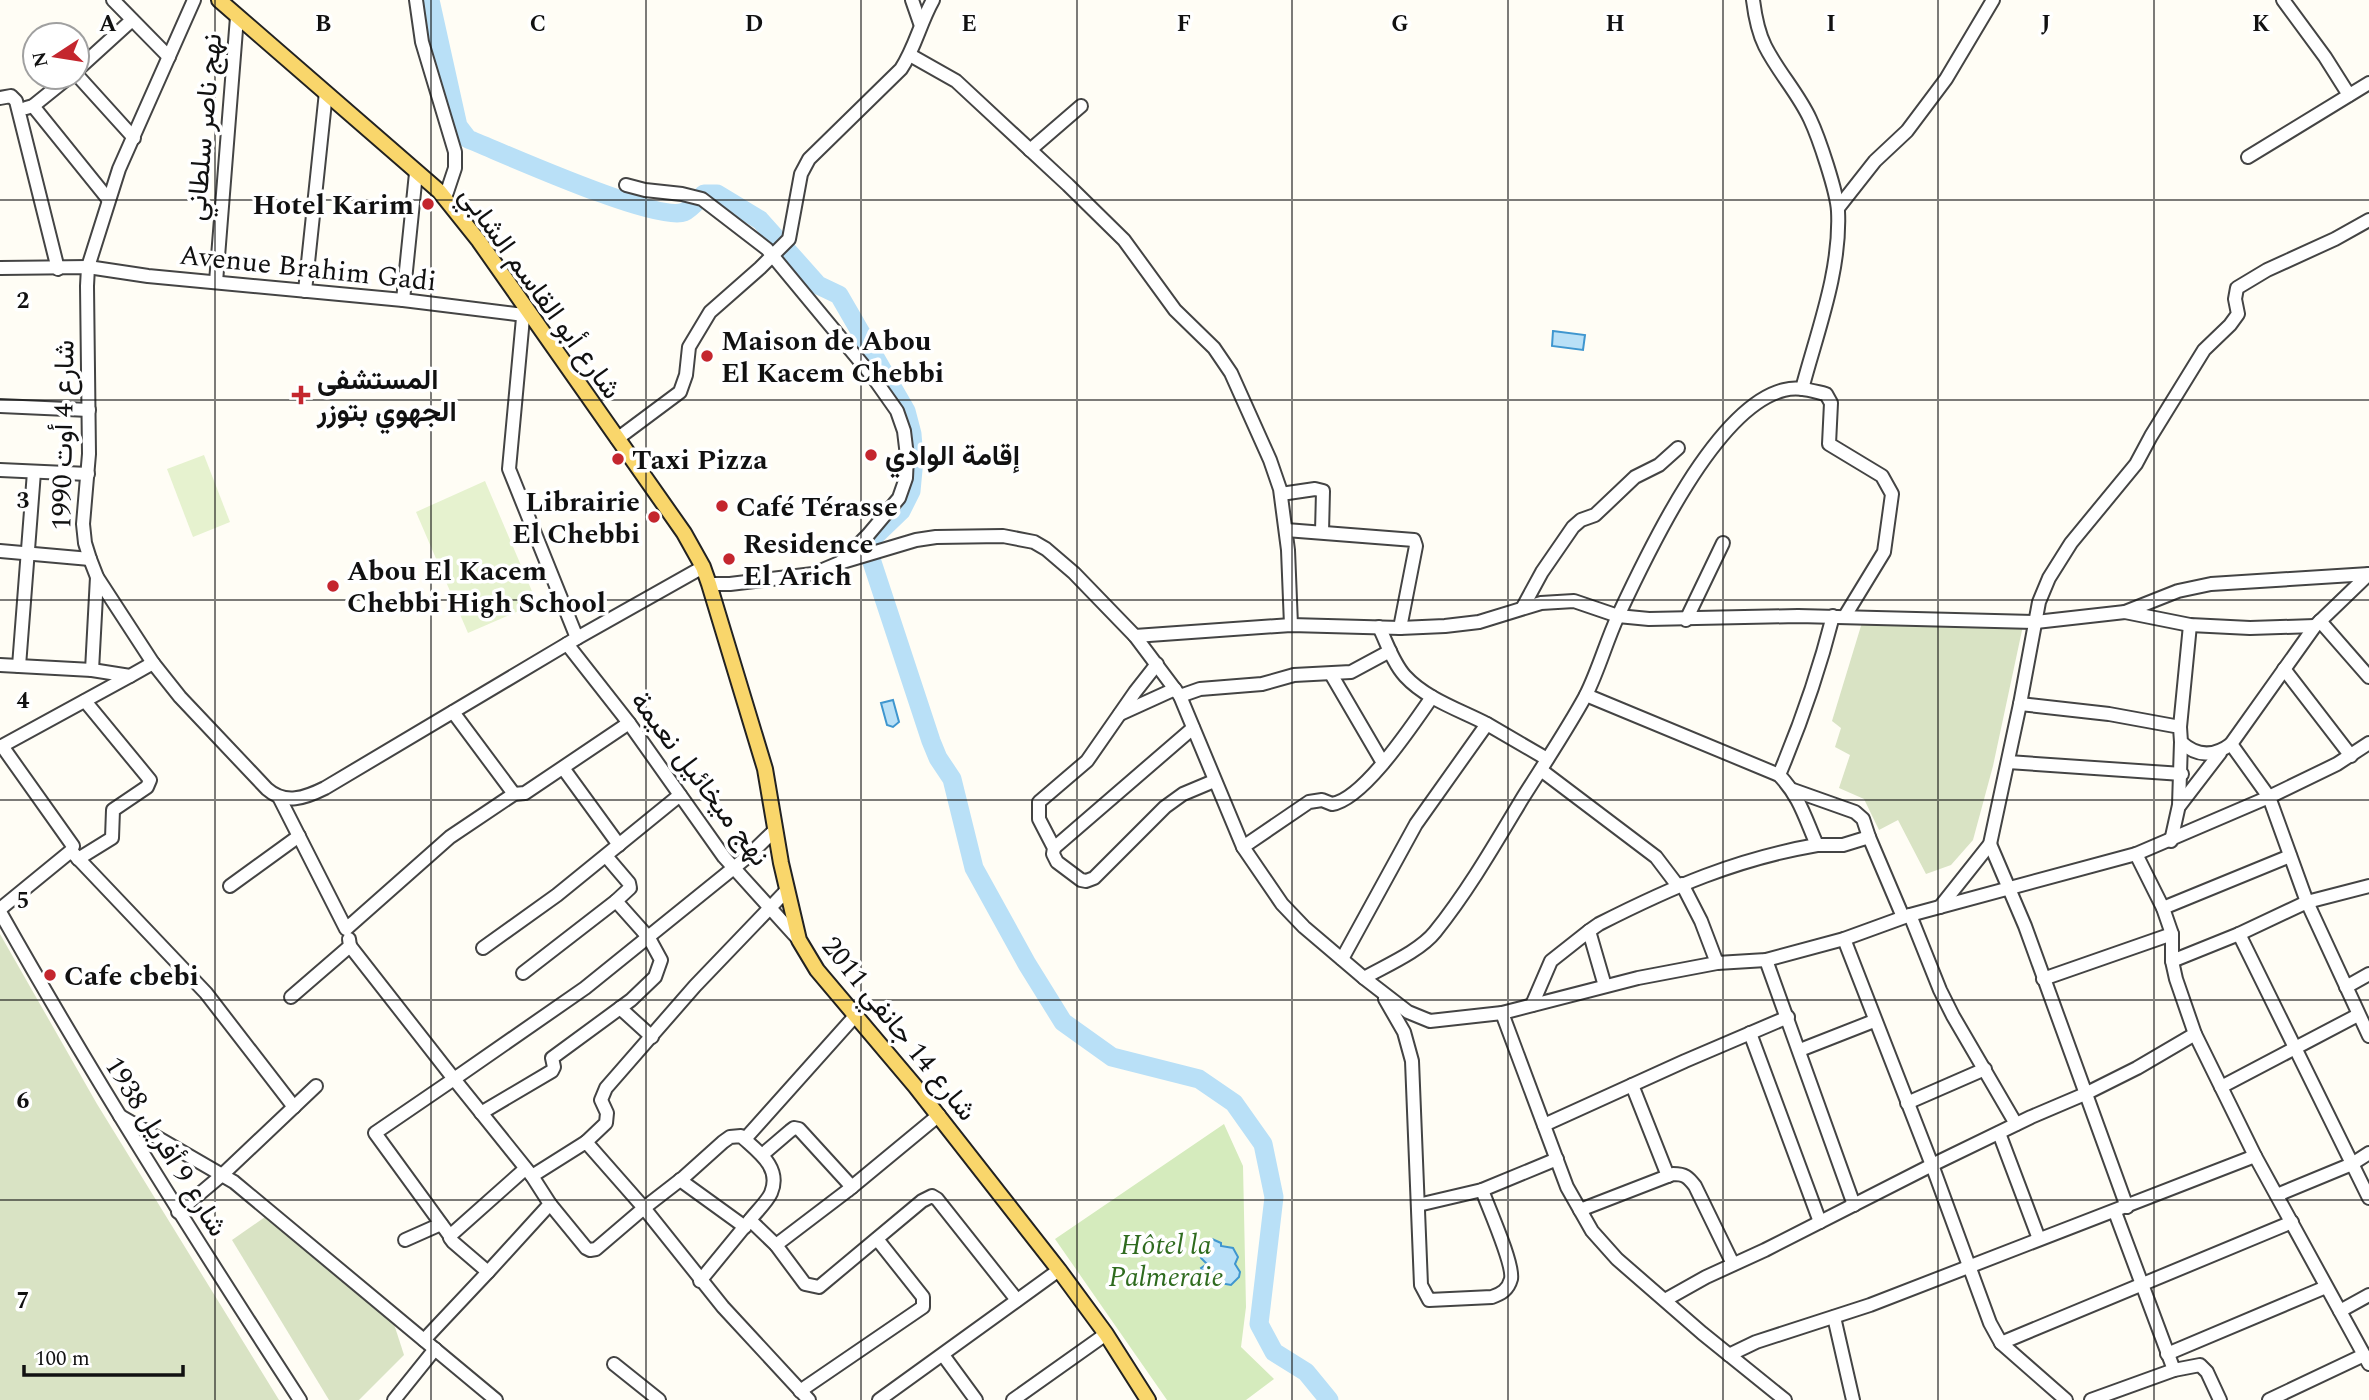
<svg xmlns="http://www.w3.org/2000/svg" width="2369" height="1400" font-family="Spectral,Vazirmatn,serif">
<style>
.green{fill:#d5ebbd}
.cemetery{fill:#d9e3c4}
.pitch{fill:#e6f2cf}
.water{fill:#b9e0f7;stroke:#3f96cf;stroke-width:2}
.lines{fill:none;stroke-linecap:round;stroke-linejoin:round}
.river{stroke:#b9e0f7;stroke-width:19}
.minor-casing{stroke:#444;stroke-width:16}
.major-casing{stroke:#222;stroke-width:18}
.minor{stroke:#fff;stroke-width:12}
.major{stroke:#f9d66b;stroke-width:14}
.grid{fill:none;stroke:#111;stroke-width:2;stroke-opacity:0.55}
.poi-dot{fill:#c4262e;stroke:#fff;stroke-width:2.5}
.labels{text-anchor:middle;stroke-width:7;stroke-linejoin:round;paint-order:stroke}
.street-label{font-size:28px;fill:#111;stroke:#fff}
.poi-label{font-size:28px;font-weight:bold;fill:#111;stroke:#fff;text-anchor:start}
.park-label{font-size:28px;font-style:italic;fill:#2f6b1f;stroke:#fff}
.grid-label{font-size:23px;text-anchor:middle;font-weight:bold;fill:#111;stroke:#fff;stroke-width:7;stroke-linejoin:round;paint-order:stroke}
</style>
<rect width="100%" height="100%" fill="#fffdf5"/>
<polygon class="green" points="1224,1124 1243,1166 1246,1307 1241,1347 1274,1379 1246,1400 1167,1400 1055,1239"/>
<g class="cemetery">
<polygon points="2016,615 2024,621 1993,766 1973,840 1951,865 1926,874 1898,820 1879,830 1864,799 1839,788 1850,755 1835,747 1841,728 1832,721 1864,616"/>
<polygon points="0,934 97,1104 279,1400 0,1400"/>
<polygon points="265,1217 394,1324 404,1355 359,1400 329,1400 232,1240"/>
</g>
<g class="pitch">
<polygon points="204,455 230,522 193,537 167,469"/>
<polygon points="485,481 537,603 468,633 416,512"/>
</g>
<g class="water">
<polygon points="1553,331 1585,335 1583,350 1552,346"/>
<polygon points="893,700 899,722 893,727 887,725 881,703"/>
<polygon points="1212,1239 1221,1243 1221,1246 1233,1248 1238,1257 1235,1264 1240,1272 1239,1277 1231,1285 1220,1283 1212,1272 1205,1275 1201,1268 1207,1264 1201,1258 1199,1250 1204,1241"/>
</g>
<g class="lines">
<path class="river" d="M 430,0 L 458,126 L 468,139 C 503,153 657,223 684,212 C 691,209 699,199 704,194 L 717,194 L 760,220 L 818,285 L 839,295 L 906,411 L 912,434 L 914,459 L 911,491 L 901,511 L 874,537 L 870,548 L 871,559 L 931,741 L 938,758 L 952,779 L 974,868 L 1027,964 L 1063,1022 L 1112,1057 L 1199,1079 L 1234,1103 L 1263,1144 L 1274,1197 L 1259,1324 L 1274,1352 L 1306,1372 L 1329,1400"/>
<defs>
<g id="minor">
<polyline points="113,0 169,57"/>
<path d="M 194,0 L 119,169 L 88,267 L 87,286 L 89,454 L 83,524 L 85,543 L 90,559 L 97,577 L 153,663 L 180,697 L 267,789 C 285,805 305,798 325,788 L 577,638 L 703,567"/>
<polyline points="416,0 422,42 455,152 455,168 445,198"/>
<polyline points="912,0 920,23"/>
<path d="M 1753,0 C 1755,16 1758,32 1765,46 C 1778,72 1798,93 1810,119 C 1819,138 1837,192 1838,211 C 1841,271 1817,332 1802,389"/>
<polyline points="2283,0 2325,57 2349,95"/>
<polyline points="910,55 956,81 1068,185 1124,240 1175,310 1214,348 1231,373 1270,460 1280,489 1288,550 1291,625"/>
<polyline points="77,70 132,20"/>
<polyline points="77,75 134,138"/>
<polyline points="0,98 11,96 16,101 58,269"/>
<polyline points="33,106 108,199"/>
<polyline points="26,108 33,106 69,77"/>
<polyline points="1030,150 1081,106"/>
<polyline points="2248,157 2369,83"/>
<polyline points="626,185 645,190 682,194 702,199 767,249 873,377 897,411 904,431 907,456 906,478 899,498 868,535 842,561"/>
<polyline points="1838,208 1875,161 1907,131 1946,79 1993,0"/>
<polyline points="0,268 88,267 148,276 403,300 524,315"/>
<polyline points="216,282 237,17"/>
<polyline points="305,291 326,92"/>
<polyline points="403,300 416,173"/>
<polyline points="524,307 509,469 577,638"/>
<polyline points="0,406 89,410"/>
<path d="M 617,439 L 680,392 L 686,375 L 689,347 L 710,312 L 760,268 L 789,239 L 801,174 L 809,159 L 901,69 C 915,48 920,23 933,0"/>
<polyline points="0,470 88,474"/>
<polyline points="1281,494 1315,489 1323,491 1322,532"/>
<polyline points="1286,530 1414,540 1416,546 1400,628"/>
<polyline points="0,551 90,559"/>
<polyline points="709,584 730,584 813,574 839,563 916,540 936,537 1003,536 1034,542 1046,549 1074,573 1135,636 1180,696 1243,847 1282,904 1304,927 1364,978 1408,1012 1430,1021 1502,1013 1638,978 1717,963 1766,960 1844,939 1910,915 2136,854 2269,797 2337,764 2369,743"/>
<polyline points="1523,607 1542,572 1573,527 1581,520 1595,515 1635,477 1659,465 1678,448"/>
<polyline points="2125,612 2190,625 2250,628 2315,626"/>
<polyline points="1686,620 1723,543"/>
<polyline points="2320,621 2369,677"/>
<path d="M 1379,627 C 1387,643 1393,663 1405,676 C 1426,699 1460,710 1487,724"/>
<polyline points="1135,636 1291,625 1400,628 1445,626 1479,622 1541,603 1574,601 1618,616 1649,619 1798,616 2036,622 2125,612 2178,591 2211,584 2369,574"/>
<polyline points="567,644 629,723 724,857 799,940"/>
<polyline points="1157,664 1135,692 1087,761 1039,802 1039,819 1054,848 1053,854 1057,862 1081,880 1086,881 1094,878 1165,807 1183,794 1214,781"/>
<polyline points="0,665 92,670 130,676 153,663"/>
<polyline points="19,666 34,472"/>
<polyline points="2284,669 2351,756"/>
<polyline points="92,670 97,577"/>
<polyline points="1331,674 1383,763"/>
<path d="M 1586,695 L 1779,775 C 1800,797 1805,818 1817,845 L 1843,845 L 1869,837 L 1903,917"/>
<polyline points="1180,696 1200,689 1262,684 1294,675 1351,672 1390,651"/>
<path d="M 2020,704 L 2109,714 L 2180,727 L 2181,742 C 2197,757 2214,757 2231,744 L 2269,797 L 2307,902 L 2369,1036"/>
<polyline points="453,712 514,794"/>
<polyline points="1120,714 1175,689"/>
<polyline points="2180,727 2190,625"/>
<polyline points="2231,744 2315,626 2369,574"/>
<polyline points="0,747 130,676"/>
<polyline points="2008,762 2182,774"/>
<polyline points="563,768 619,845"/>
<polyline points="1541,770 1656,857 1678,886"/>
<path d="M 1779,775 C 1801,723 1819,671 1833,616"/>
<polyline points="1793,790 1855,812 1863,819 1869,837"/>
<polyline points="279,797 346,929 450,837 514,794 525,793 629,723"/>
<polyline points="2180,805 2220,753"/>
<polyline points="2171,841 2179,805 2181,742"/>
<polyline points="1990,844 2025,926 2127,1207"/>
<path d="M 1243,847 L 1309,802 L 1322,800 L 1332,804 C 1364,799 1413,724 1432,697"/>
<polyline points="1054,848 1193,728"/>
<polyline points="71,851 206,993 294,1107"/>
<polyline points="2136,854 2163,908 2172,934 2172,961 2176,979 2195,1034 2255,1156 2369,1364"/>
<polyline points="606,856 629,883 630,888 616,901"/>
<polyline points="78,859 112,838 113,810 147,787 150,780 85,701"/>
<polyline points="1682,884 1701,921 1717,963"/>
<polyline points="230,886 299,836"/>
<polyline points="1940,907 1990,844 2020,704 2039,602 2049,578 2071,543 2136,464 2151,436 2204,350 2230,325 2238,314 2235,299 2237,288 2267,270 2335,239 2369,220"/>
<polyline points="2163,908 2290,856"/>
<polyline points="0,909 71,851 73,846 2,746"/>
<path d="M 0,912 C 94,1079 196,1240 300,1400"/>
<polyline points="1910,915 1940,990 1953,1016 2016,1124"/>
<path d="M 1589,931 L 1599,924 C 1672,887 1736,859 1817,845"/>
<polyline points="2239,934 2369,1198"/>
<polyline points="1844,939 1932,1165 1990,1323 2001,1343 2066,1400"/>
<polyline points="350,946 454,1079 585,988 746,858 775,830"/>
<polyline points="483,948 557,895 680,795"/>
<polyline points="1342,959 1416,824 1487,724 1547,759"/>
<polyline points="1766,960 1854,1205"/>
<polyline points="2172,961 2239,934 2307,902 2369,886"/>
<path d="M 1364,978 C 1385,966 1420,951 1435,932 C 1468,891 1495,844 1522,799 C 1544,764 1567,730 1586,695 C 1599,669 1606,642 1618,616 C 1647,554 1715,407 1784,390 C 1799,386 1812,391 1826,394 L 1831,403 L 1829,444 L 1882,476 L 1892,494 L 1884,552 L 1845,616"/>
<polyline points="2043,979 2172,934"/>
<polyline points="2346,987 2369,974"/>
<polyline points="291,997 350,946 349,939"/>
<path d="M 1385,999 L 1404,1032 L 1412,1061 L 1421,1285 L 1429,1300 L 1492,1297 C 1501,1294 1508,1290 1511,1279 C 1514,1264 1488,1207 1482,1190"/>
<polyline points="1532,1005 1551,961 1589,931 1605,986"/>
<polyline points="620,1008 652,1037"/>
<polyline points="1502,1013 1567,1187 1592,1231 1617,1259 1702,1333 1785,1400"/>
<polyline points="1750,1033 1820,1222"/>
<polyline points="1800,1050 1874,1021"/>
<polyline points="1632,1085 1668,1176"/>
<polyline points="2221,1087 2358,1015"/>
<polyline points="1907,1103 1985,1069"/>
<polyline points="481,1113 552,1071 554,1067 552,1058 631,1000 655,977 661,960 649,938 616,901 523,973"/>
<polyline points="939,1115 847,1191 776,1245 805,1284 819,1287 922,1201 932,1196 937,1199 1017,1300"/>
<polyline points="120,1116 234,1182 496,1400"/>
<polyline points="1544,1125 1685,1061 1788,1017"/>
<polyline points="1999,1133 2039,1239"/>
<polyline points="745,1139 855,1016"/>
<polyline points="586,1142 606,1123 607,1113 601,1100 606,1088 695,986 787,890"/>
<polyline points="762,1155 790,1131 794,1128 799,1129 852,1187"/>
<polyline points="532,1176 586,1142 644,1208 723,1307 809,1400"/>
<polyline points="680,1180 745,1227"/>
<polyline points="2277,1195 2352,1164 2369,1153"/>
<path d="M 550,1204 L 586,1248 L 590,1250 L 596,1249 L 644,1208 L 684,1177 L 723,1142 L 730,1137 L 741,1136 C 757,1151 782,1167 771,1193 C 767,1202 756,1212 750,1220"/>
<polyline points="1418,1205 1482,1190 1557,1159"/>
<path d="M 1580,1210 L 1673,1174 C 1685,1174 1688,1177 1695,1186 L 1733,1264"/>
<polyline points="178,1212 222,1175 316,1086"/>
<polyline points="2115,1212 2174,1370"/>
<polyline points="450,1236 375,1133 454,1079 532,1176 550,1204 488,1272"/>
<polyline points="405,1240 441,1224"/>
<polyline points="700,1281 750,1220 776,1245"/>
<polyline points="1665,1300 1706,1277 1765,1250 1932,1165 2031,1117 2085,1094 2137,1068 2195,1034"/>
<polyline points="2340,1311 2369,1295"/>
<polyline points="1834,1317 1853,1400"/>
<polyline points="424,1340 488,1272 453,1242 450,1238 452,1234 525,1169"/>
<polyline points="2001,1343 2292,1222"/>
<polyline points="2167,1354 2326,1287"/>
<polyline points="943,1355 976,1400"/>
<polyline points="1729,1355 1756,1342 1870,1305 2255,1156"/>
<polyline points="614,1364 659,1400"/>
<polyline points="800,1391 923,1307 923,1297 877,1239"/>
<polyline points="394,1400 435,1349"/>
<polyline points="879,1400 1059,1270"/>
<polyline points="1013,1400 1106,1334"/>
<polyline points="2091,1400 2174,1370 2200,1365 2207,1372 2220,1400"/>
<polyline points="2269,1400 2364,1355"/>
</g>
<polyline id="major" points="219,0 439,191 479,241 684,533 703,567 709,584 765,769 781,863 799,940 817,970 915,1086 1059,1270 1106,1334 1148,1400"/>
</defs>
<use href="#minor" class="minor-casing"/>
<use href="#major" class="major-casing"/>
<use href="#minor" class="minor"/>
<use href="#major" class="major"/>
</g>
<path class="grid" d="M 215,0 L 215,1400M 431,0 L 431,1400M 646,0 L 646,1400M 861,0 L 861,1400M 1077,0 L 1077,1400M 1292,0 L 1292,1400M 1508,0 L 1508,1400M 1723,0 L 1723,1400M 1938,0 L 1938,1400M 2154,0 L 2154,1400M 0,200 L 2369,200M 0,400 L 2369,400M 0,600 L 2369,600M 0,800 L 2369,800M 0,1000 L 2369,1000M 0,1200 L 2369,1200"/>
<g class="poi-dot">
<circle cx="428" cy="204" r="7"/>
<circle cx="707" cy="356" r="7"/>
<path d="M297.5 384.5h7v7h7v7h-7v7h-7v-7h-7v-7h7z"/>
<circle cx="871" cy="455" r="7"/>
<circle cx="618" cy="459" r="7"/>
<circle cx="722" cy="506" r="7"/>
<circle cx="654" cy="517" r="7"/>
<circle cx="729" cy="559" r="7"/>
<circle cx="333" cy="586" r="7"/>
<circle cx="50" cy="975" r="7"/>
</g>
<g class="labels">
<g class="street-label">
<text transform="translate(203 127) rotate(-85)" y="10">نهج ناصر سلطاني</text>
<text transform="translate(308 267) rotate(6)" y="10">Avenue Brahim Gadi</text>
<text transform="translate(541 292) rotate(54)" y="10">شارع أبو القاسم الشابي</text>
<text transform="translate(62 435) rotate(-89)" y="10">شارع 4 أوت 1990</text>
<text transform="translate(701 778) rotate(53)" y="10">نهج ميخائيل نعيمة</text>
<text transform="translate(900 1028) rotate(51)" y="10">شارع 14 جانفي 2011</text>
<text transform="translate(167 1146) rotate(58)" y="10">شارع 9 أفريل 1938</text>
</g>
<g class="poi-label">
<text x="414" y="214" text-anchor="end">Hotel Karim</text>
<text x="721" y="350">Maison de Abou<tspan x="721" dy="32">El Kacem Chebbi</tspan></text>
<text x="317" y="389">المستشفى<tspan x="317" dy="32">الجهوي بتوزر</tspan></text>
<text x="885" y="465">إقامة الوادي</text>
<text x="632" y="469">Taxi Pizza</text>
<text x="640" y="511" text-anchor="end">Librairie<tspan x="640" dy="32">El Chebbi</tspan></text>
<text x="736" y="516">Café Térasse</text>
<text x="743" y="553">Residence<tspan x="743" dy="32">El Arich</tspan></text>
<text x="347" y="580">Abou El Kacem<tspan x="347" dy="32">Chebbi High School</tspan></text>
<text x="64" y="985">Cafe cbebi</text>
</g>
<g class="park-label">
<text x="1166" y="1254">Hôtel la<tspan x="1166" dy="32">Palmeraie</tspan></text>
</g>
</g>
<g class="grid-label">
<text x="108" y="31">A</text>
<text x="323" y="31">B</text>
<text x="538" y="31">C</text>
<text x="754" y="31">D</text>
<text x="969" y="31">E</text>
<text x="1184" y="31">F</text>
<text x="1400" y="31">G</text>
<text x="1615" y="31">H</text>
<text x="1831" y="31">I</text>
<text x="2046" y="31">J</text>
<text x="2261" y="31">K</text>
<text x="23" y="308">2</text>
<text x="23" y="508">3</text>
<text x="23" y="708">4</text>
<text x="23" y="908">5</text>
<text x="23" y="1108">6</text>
<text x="23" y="1308">7</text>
</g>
<g transform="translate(56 56) rotate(258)"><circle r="33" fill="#ffffff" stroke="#a0a0a0" stroke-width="2"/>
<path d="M0-5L12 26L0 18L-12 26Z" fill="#c4262e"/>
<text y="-10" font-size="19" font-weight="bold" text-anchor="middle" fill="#111111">N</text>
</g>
<path d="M24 1365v10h159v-10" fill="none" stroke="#111111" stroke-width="3.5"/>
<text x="35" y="1365" font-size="21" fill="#111111" stroke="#ffffff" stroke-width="5" paint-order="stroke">100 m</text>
</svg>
